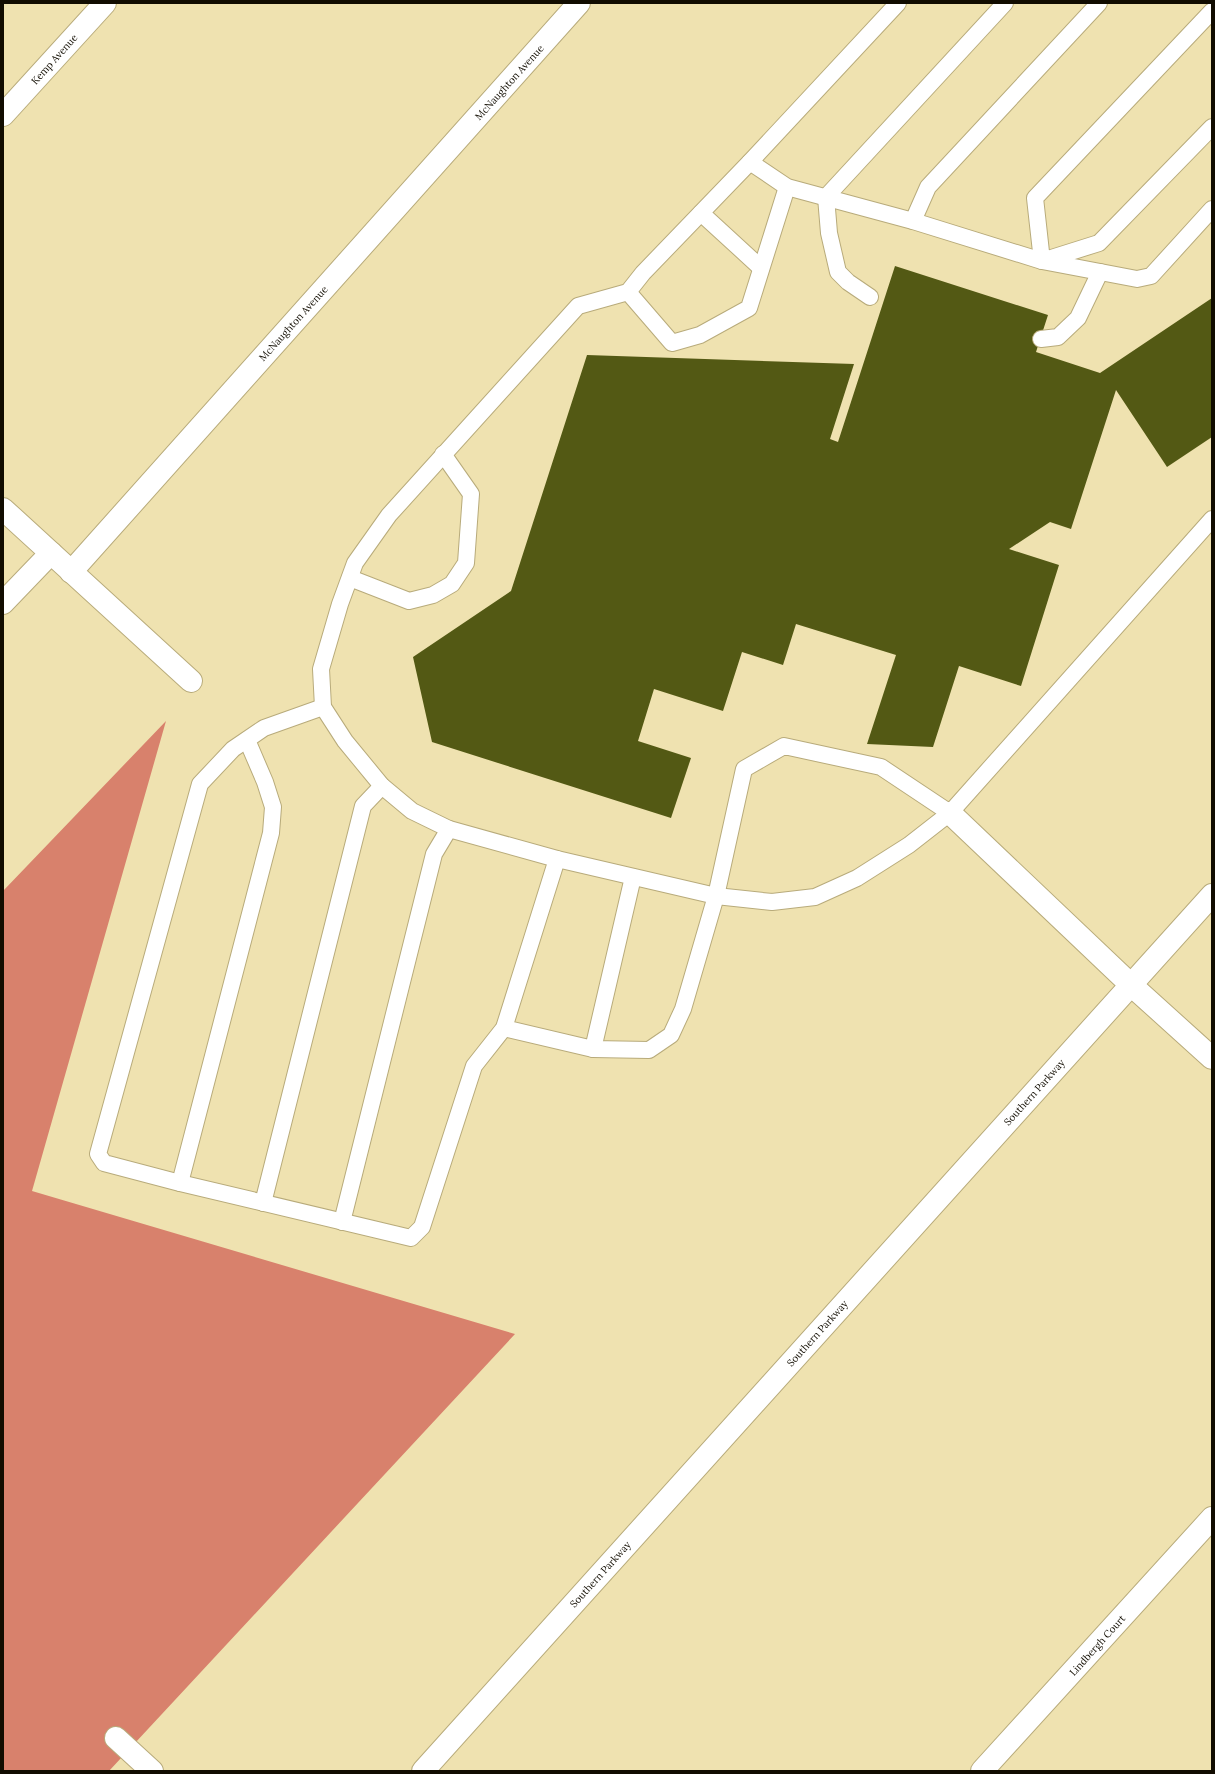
<svg xmlns="http://www.w3.org/2000/svg" width="1215" height="1774" font-family="Lora,serif">
<style>
.forest{fill:#d8816c}
.building{fill:#535914}
.lines{fill:none;stroke-linecap:round;stroke-linejoin:round}
.lane-casing{stroke:#b8ab7b;stroke-width:18}
.street-casing{stroke:#b8ab7b;stroke-width:24}
.lane{stroke:#fff;stroke-width:16}
.street{stroke:#fff;stroke-width:22}
.labels{text-anchor:middle;stroke-width:4;stroke-linejoin:round;paint-order:stroke}
.street-label{font-size:10px;fill:#110c00;stroke:#fff}
</style>
<rect width="100%" height="100%" fill="#efe2b0"/>
<polygon class="forest" points="166,721 32,1191 515,1334 109,1771 3,1771 3,891"/>
<polygon class="building" points="895,266 1048,315 1036,352 1100,373 1212,298 1212,437 1167,467 1116,390 1071,529 1050,522 1009,549 1059,565 1021,686 959,666 933,747 867,744 896,655 796,624 783,665 742,652 723,711 654,689 638,741 691,758 671,818 432,742 413,657 511,591 587,355 854,364 830,439 838,442"/>
<g class="lines">
<defs>
<g id="lane">
<polyline points="898,3 750,162 643,273 628,292 578,306 389,515 355,563 340,604 321,669 323,707 345,741 382,786 412,811 449,829 557,859 716,896 772,902 815,897 857,878 909,845 950,813 1212,519"/>
<polyline points="1212,11 1035,198 1042,261 1099,243 1212,127"/>
<polyline points="750,162 787,187 913,221 1042,261 1137,279 1151,276 1212,209"/>
<polyline points="701,213 761,268"/>
<polyline points="913,221 928,187 1099,3"/>
<polyline points="628,292 672,343 700,335 749,308 787,187"/>
<polyline points="870,297 848,282 838,272 829,233 826,197 1005,3"/>
<polyline points="1041,339 1058,337 1078,318 1100,272"/>
<polyline points="350,578 409,601 433,595 452,584 466,563 471,494 443,454"/>
<polyline points="323,707 264,728 233,749 200,784 98,1154 104,1163 180,1183 411,1238 422,1227 474,1066 504,1028 557,859"/>
<polyline points="504,1028 593,1049 649,1050 671,1035 683,1009 716,896 744,769 784,746 881,767 950,813"/>
<polyline points="593,1049 633,877"/>
<polyline points="180,1183 271,833 273,807 265,782 247,740"/>
<polyline points="263,1203 363,806 382,786"/>
<polyline points="342,1222 434,854 449,829"/>
</g>
<g id="street">
<polyline points="3,115 105,3"/>
<polyline points="3,509 191,681"/>
<polyline points="71,572 579,3"/>
<polyline points="3,603 51,553"/>
<polyline points="950,813 1130,984 1212,1058"/>
<polyline points="116,1738 152,1771"/>
<polyline points="423,1771 1212,895"/>
<polyline points="982,1771 1212,1518"/>
</g>
</defs>
<use href="#lane" class="lane-casing"/>
<use href="#street" class="street-casing"/>
<use href="#lane" class="lane"/>
<use href="#street" class="street"/>
</g>
<g class="labels">
<g class="street-label">
<text transform="translate(54 59) rotate(-48)" y="4">Kemp Avenue</text>
<text transform="translate(509 82) rotate(-48)" y="4">McNaughton Avenue</text>
<text transform="translate(293 323) rotate(-48)" y="4">McNaughton Avenue</text>
<text transform="translate(1034 1092) rotate(-48)" y="4">Southern Parkway</text>
<text transform="translate(817 1333) rotate(-48)" y="4">Southern Parkway</text>
<text transform="translate(600 1574) rotate(-48)" y="4">Southern Parkway</text>
<text transform="translate(1097 1645) rotate(-48)" y="4">Lindbergh Court</text>
</g>
</g>
<rect width="1215" height="1774" fill="none" stroke="#110c00" stroke-width="8"/>
</svg>
